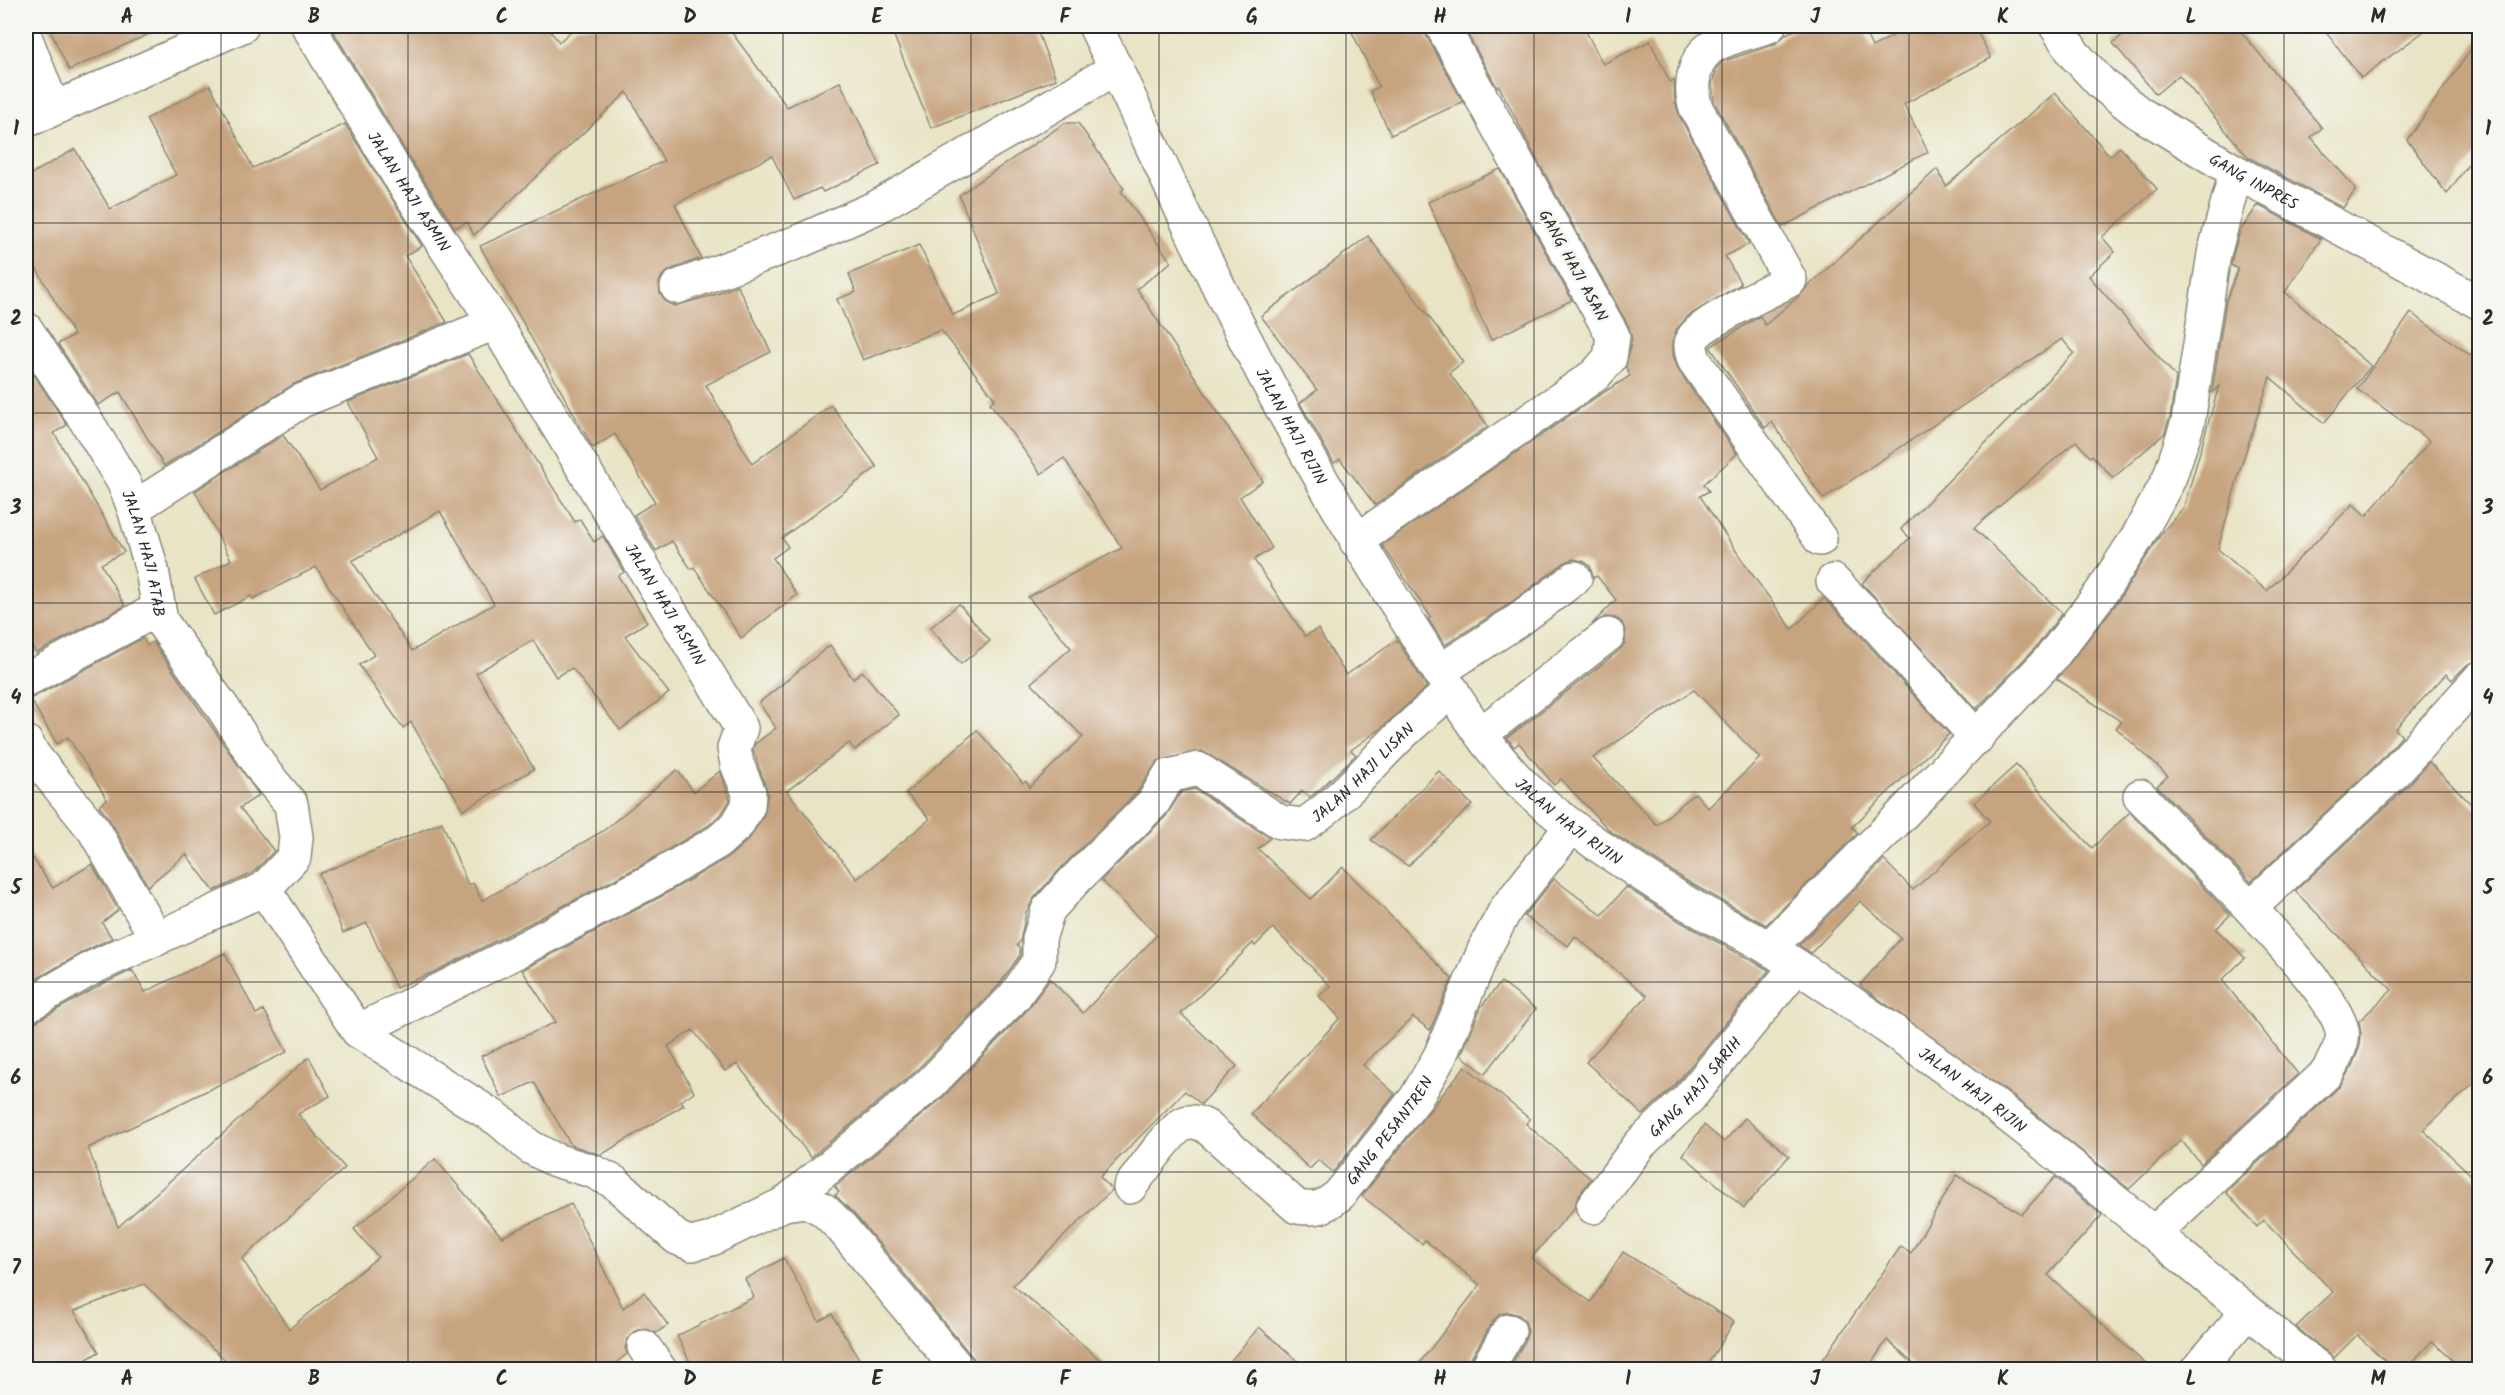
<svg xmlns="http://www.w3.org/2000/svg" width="2505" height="1395" font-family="Kalam,sans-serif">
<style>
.building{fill:#c7a480;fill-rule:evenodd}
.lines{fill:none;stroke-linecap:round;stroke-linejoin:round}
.minor-casing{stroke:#8a8878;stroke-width:36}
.major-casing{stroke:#8a8878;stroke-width:36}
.minor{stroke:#fff;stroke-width:33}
.major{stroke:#fff;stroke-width:33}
.grid{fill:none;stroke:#2b2b2b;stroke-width:1.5;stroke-opacity:0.55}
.labels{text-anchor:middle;stroke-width:6;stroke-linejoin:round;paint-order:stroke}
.street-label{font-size:16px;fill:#2b2b2b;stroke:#f6f6f2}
.neatline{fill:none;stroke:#2b2b2b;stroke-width:2}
.grid-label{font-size:20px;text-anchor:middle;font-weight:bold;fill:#2b2b2b}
</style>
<rect width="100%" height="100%" fill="#f6f6f2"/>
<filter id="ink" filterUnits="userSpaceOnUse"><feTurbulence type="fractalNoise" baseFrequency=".0167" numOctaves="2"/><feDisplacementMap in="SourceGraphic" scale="12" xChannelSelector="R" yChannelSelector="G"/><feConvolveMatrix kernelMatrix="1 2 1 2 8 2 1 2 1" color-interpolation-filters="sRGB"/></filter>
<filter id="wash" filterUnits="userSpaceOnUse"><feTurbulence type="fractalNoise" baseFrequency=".008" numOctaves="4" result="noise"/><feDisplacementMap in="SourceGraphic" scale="24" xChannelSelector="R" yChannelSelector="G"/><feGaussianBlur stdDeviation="1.35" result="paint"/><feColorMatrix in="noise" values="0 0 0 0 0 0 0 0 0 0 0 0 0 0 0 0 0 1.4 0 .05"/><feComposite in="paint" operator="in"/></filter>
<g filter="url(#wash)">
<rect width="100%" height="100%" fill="#e9e4c5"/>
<g id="blocks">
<g class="building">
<polygon points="48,26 167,26 69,70"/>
<polygon points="330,26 546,26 559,42 577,26 727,26 787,107 840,82 880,165 823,192 820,188 794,200 772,156 675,204 701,258 670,270 662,276 659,283 660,294 666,302 674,306 717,294 737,285 771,352 706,385 752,464 831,405 877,467 782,538 788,547 773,558 797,595 741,638 694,567 691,569 672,541 656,551 634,515 655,502 615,434 593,448 480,246 664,161 627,92 474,235 467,222 455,228 414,165"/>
<polygon points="890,26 1012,26 1016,36 1036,28 1056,79 931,128"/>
<polygon points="1349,26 1423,26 1426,35 1463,102 1391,135 1370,91 1379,87"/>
<path d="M 1463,26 L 1583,26 L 1603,64 L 1650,41 L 1670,82 L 1674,80 L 1675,102 L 1680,117 L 1749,244 L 1725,256 L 1741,284 L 1688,316 L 1676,330 L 1673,339 L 1673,355 L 1679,371 L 1737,454 L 1704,484 L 1709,491 L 1700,496 L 1746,566 L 1792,629 L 1824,598 L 1856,631 L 1949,734 L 1852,827 L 1858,833 L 1766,925 L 1690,883 L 1610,831 L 1561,779 L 1554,785 L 1519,743 L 1514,747 L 1507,738 L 1620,650 L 1625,643 L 1626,632 L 1622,623 L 1616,618 L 1605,617 L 1592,624 L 1616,600 L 1597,576 L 1593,578 L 1590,566 L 1583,561 L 1573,559 L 1564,563 L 1509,604 L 1445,645 L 1428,619 L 1431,617 L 1382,545 L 1598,396 L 1630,376 L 1626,367 L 1632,339 L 1629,327 L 1534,154 L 1499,86 L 1497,87 ZM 1694,690 L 1760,758 L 1708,808 L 1695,793 L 1657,825 L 1593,758 Z"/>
<polygon points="1804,26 1862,26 1872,47 1911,26 1974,26 1991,58 1904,104 1928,152 1782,227 1714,101 1712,84 1717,67 1724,61 1775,44 1786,34"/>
<polygon points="2133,26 2236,26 2322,128 2311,137 2356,189 2343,208 2248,157 2179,75 2156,94 2113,43"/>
<polygon points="2322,26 2431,26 2361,78"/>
<polygon points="2480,37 2480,148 2447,194 2407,140"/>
<polygon points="210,85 253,168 345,124 422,246 405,256 447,322 294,384 164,466 120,392 98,405 58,344 74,335 26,250 26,177 75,149 110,209 176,175 146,119"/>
<polygon points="2055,93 2110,156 2120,147 2157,189 2102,237 2115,252 2089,276 2176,377 2170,418 2164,434 2113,478 2092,455 2090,457 2076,441 1974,528 2062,613 2037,646 1976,709 1862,583 1910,538 1901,529 2074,353 2062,339 1823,499 1772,422 1765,428 1710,347 1760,316 1765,325 1799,296 1807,287 1937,169 1946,186"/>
<polygon points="1065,123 1078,123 1124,189 1121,191 1171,262 1137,289 1263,481 1240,497 1272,548 1254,560 1305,636 1318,629 1346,675 1397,640 1427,687 1379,730 1351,750 1356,755 1320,789 1310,797 1302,791 1290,804 1202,751 1158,761 1138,791 1061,868 1034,898 1026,913 1020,942 1017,945 1020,948 1020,955 999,985 915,1072 811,1157 737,1064 725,1071 693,1030 668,1046 694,1092 681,1101 684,1105 601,1155 571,1145 534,1082 501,1097 481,1056 556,1022 522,970 660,897 729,857 749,839 764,815 768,794 753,749 755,744 776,728 759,703 830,645 853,679 862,671 899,715 855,750 849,743 787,791 857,879 930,819 906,793 977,730 1023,783 1026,781 1030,787 1083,737 1031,683 1071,648 1028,597 1122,548 1064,458 1041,474 990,403 995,399 941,330 863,360 837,299 856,292 849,274 919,245 953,315 999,294 959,195"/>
<polygon points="1500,169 1572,300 1491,340 1428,202"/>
<polygon points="2258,205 2321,239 2285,292 2371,366 2324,423 2270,377 2241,466 2218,549 2267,591 2353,504 2366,516 2430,441 2357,389 2411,313 2480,362 2480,660 2467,665 2452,680 2446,674 2395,729 2402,736 2379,762 2251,882 2157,786 2168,776 2116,728 2122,722 2057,679 2116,604 2161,534 2184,507 2219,386 2212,392 2226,301 2238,269 2231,265 2232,258 2240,231"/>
<polygon points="1368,236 1463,362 1449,373 1488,426 1375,505 1340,459 1334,463 1300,403 1317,390 1261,316"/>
<path d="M 468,354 L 575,522 L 580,519 L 594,542 L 603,536 L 624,572 L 618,576 L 647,622 L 625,636 L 669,693 L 620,730 L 572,668 L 556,677 L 533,640 L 476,673 L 534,769 L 463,810 L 411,722 L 403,728 L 359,665 L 374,655 L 316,567 L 253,599 L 251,596 L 214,615 L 195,579 L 231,560 L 195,491 L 283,435 L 320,490 L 378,457 L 348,402 ZM 440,511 L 494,604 L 412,651 L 352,561 Z"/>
<polygon points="27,364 67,425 54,433 124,552 101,564 125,606 36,653 26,636"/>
<polygon points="959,604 990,641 961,664 930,628"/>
<polygon points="143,638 147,646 153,642 259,795 240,808 274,851 253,873 214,891 186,854 148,886 110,820 99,806 107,799 68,737 57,744 30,699"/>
<polygon points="2429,762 2480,813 2480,1078 2423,1130 2480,1183 2480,1370 2463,1370 2432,1341 2405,1370 2395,1370 2357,1335 2334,1358 2296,1327 2333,1292 2264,1220 2257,1227 2226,1192 2340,1086 2352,1066 2360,1046 2361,1034 2359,1021 2392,990 2295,891 2405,789"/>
<polygon points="2016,765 2092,848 2130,812 2230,915 2216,929 2245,958 2222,980 2298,1074 2201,1164 2181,1140 2129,1189 2010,1094 1862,987 1860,985 1901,938 1860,901 1811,953 1799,945 1884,860 1913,890 1990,821 1974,803"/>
<polygon points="677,770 694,792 720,771 730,800 722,813 708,826 642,865 507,935 436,971 396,988 367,923 343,933 319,874 442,822 468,885 473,883 482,901 603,831"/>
<polygon points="1439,771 1472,805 1408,866 1371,840"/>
<polygon points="1195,789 1270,838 1258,849 1311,899 1343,867 1452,979 1430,1030 1413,1017 1363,1065 1395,1094 1333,1172 1318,1160 1310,1169 1251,1114 1340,1018 1319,996 1330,986 1273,928 1255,946 1253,943 1181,1014 1237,1066 1201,1104 1185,1091 1100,1177 1112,1190 1013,1285 1112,1370 978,1370 973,1358 893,1260 855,1215 835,1195 839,1192 835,1187 941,1099 1027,1010 1050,979 1083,1013 1157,935 1101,880 1166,816 1181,792"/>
<polygon points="26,848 53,888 92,864 118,910 102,923 112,938 85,951 26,985"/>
<polygon points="1554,879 1602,915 1626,887 1681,922 1769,970 1675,1085 1643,1115 1586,1062 1647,996 1575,936 1568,946 1524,916"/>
<polygon points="225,953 256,1014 264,1010 287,1052 88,1148 118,1227 309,1057 330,1096 298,1114 345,1168 242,1259 289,1329 378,1257 354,1229 435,1159 502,1237 571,1204 623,1308 644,1292 668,1325 656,1333 643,1328 633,1332 627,1340 625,1348 627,1354 607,1370 236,1370 144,1284 74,1311 99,1352 69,1370 26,1370 26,1025 35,1022 103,984 132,970 145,992"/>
<polygon points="1501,982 1536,1009 1485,1074 1461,1055 1481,1007"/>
<polygon points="1465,1066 1530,1119 1526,1124 1591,1179 1578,1196 1575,1207 1531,1258 1591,1302 1623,1252 1734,1322 1704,1370 1508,1370 1525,1341 1528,1331 1525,1321 1519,1315 1509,1312 1500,1314 1493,1321 1470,1360 1467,1370 1414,1370 1480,1285 1425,1240 1422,1244 1362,1196"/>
<polygon points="1745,1118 1789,1156 1744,1208 1683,1155 1704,1125 1724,1142"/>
<polygon points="1957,1175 2022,1214 2055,1177 2102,1215 2048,1275 2152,1370 1920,1370 1887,1340 1867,1370 1816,1370 1901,1246 1911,1253"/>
<polygon points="784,1258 819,1321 832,1314 866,1370 694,1370 677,1336 754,1297 745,1279"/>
<polygon points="1259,1327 1308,1370 1223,1370"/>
</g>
</g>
</g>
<g filter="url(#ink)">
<use href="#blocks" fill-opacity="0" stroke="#8a8878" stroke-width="1.5"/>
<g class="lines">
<defs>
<g id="minor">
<path id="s1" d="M 308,26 L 398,175 L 495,323 L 741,728 L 734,748 L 737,764 L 749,793 L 748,806 L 737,825 L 719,841 L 651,881 L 516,952 L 358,1031"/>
<path id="s2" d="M 1095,26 C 1130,96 1161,167 1195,238 C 1258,370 1329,499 1408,622 C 1443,676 1476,737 1521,783 C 1565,826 1628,866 1680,899 C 1709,917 1741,931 1770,949 C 1810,973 1848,1001 1887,1027 C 2039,1131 2176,1255 2320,1370"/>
<path d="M 1769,26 C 1752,32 1732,36 1715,45 C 1693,56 1689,87 1696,108 L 1790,280 C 1770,291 1702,322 1693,338 C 1689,345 1692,353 1694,360 L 1820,539"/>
<path id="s3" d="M 2056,26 L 2074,54 L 2102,84 L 2139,113 L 2236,172 L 2480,303"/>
<polyline points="26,39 53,108"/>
<polyline points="677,287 798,242 877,207 1117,68"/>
<path id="s4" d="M 26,329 L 92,430 L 124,483 L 134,508 L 152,570 L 161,621 L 223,708 L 265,773 L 291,804 L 296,837 L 294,857 L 264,889 L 94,967 L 26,1006"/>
<polyline points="134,508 301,401 495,323"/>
<polyline points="1356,541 1595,375 1610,358 1613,336 1442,26"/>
<polyline points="1833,581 1870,618 1977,738"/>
<polyline points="1440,671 1520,619 1575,578"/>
<polyline points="26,680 158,609"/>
<polyline points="1482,733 1608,635"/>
<polyline points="26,742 34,756 94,830 157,939"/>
<polyline points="2140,796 2250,908"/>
<polyline points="264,889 358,1031 499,1120 530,1147 555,1160 592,1171 614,1182 677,1238 692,1244 711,1239 784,1204 806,1201 824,1210 841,1227 959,1370"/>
<polyline points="1769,948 1895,822 2051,658 2101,593 2137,538 2169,479 2188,422 2214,254 2236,172"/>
<path id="s5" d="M 1130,1187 C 1140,1174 1171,1129 1185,1123 C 1192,1120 1200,1123 1207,1127 L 1297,1207 C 1317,1210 1323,1208 1339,1195 L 1416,1098 L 1440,1056 L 1485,948 L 1506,909 L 1572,826"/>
<path id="s6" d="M 784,1204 L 928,1086 L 1014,997 L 1039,961 L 1039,939 L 1048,910 L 1074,881 L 1153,803 L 1169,776 L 1198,769 L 1280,822 L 1304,825 C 1346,797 1368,767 1403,733 C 1419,718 1435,704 1452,690"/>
<path id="s7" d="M 1593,1207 L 1640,1144 L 1689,1098 L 1797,966"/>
<path d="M 2154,1233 L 2327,1073 C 2333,1061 2345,1043 2342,1030 C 2334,997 2274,935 2250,908 L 2392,775 L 2480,678"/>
<polyline points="644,1347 660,1370"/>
<polyline points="1486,1370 1509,1331"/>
<polyline points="2197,1370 2247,1312"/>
</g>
<polyline id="major" points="26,121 242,26"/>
</defs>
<use href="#minor" class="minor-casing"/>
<use href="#major" class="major-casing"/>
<use href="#minor" class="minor"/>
<use href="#major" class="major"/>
</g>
</g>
<path class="grid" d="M 221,26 L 221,1370M 408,26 L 408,1370M 596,26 L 596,1370M 783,26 L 783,1370M 971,26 L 971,1370M 1159,26 L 1159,1370M 1346,26 L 1346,1370M 1534,26 L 1534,1370M 1722,26 L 1722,1370M 1909,26 L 1909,1370M 2097,26 L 2097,1370M 2284,26 L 2284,1370M 26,223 L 2480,223M 26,413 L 2480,413M 26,603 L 2480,603M 26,792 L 2480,792M 26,982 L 2480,982M 26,1172 L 2480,1172"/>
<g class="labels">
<g class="street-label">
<text dy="6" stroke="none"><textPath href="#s3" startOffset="255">GANG INPRES</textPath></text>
<text dy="6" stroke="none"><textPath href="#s1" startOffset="194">JALAN HAJI ASMIN</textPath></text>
<text transform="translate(1574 265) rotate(61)" y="6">GANG HAJI ASAN</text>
<text dy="6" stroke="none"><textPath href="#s2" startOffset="446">JALAN HAJI RIJIN</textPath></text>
<text dy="6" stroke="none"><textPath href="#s4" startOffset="256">JALAN HAJI ATAB</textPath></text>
<text dy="6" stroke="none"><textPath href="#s1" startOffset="680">JALAN HAJI ASMIN</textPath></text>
<text dy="6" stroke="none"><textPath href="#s6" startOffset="818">JALAN HAJI LISAN</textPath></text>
<text dy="6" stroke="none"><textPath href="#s2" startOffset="932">JALAN HAJI RIJIN</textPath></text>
<text dy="6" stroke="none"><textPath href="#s7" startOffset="158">GANG HAJI SARIH</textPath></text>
<text dy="6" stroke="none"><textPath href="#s2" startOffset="1418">JALAN HAJI RIJIN</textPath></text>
<text dy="6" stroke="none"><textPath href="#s5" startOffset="356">GANG PESANTREN</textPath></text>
</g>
</g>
<rect width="2505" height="1395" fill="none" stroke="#f6f6f2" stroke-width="66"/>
<rect x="33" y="33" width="2439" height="1329" class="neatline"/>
<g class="grid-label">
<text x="127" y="23">A</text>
<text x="314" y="23">B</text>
<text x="502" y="23">C</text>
<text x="690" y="23">D</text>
<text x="877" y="23">E</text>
<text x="1065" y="23">F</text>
<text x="1252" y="23">G</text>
<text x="1440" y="23">H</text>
<text x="1628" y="23">I</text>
<text x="1815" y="23">J</text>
<text x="2003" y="23">K</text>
<text x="2191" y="23">L</text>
<text x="2378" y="23">M</text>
<text x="16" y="135">1</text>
<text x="2488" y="135">1</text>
<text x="16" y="325">2</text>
<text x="2488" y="325">2</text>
<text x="16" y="514">3</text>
<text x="2488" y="514">3</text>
<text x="16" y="704">4</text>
<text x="2488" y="704">4</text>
<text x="16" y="894">5</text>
<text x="2488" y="894">5</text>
<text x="16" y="1084">6</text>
<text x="2488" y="1084">6</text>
<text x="16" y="1274">7</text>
<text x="2488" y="1274">7</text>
<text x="127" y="1385">A</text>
<text x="314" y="1385">B</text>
<text x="502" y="1385">C</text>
<text x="690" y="1385">D</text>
<text x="877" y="1385">E</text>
<text x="1065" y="1385">F</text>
<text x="1252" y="1385">G</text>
<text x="1440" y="1385">H</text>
<text x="1628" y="1385">I</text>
<text x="1815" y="1385">J</text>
<text x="2003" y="1385">K</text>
<text x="2191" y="1385">L</text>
<text x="2378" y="1385">M</text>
</g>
</svg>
